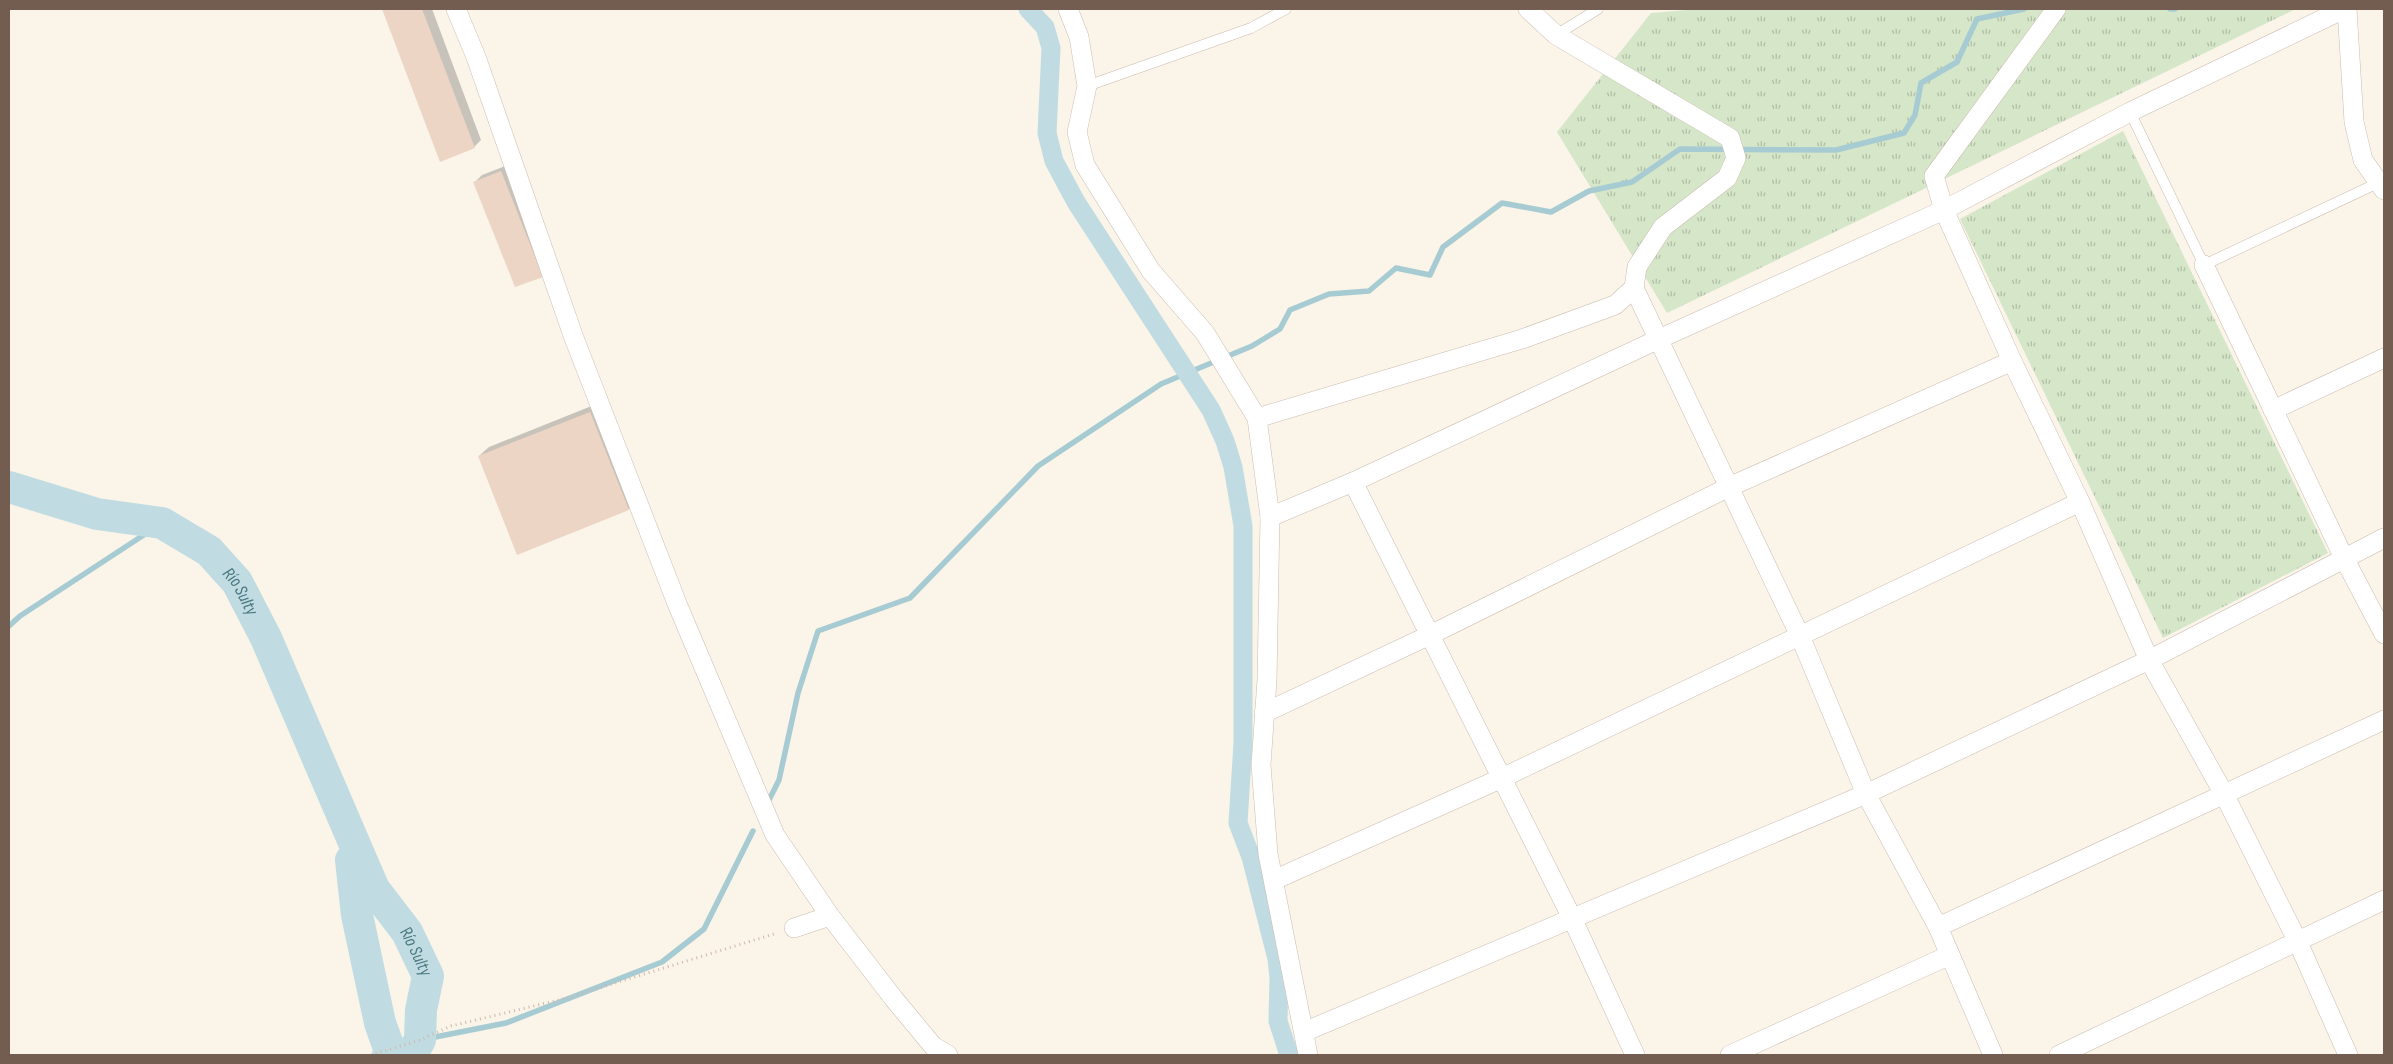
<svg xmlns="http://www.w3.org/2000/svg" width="2393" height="1064" font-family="'Sofia Sans Condensed',sans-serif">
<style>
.grass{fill:url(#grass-tufts)}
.shadow{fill:#0003}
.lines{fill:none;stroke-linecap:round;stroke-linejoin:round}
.stream{stroke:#a7cbd2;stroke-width:5.5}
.canal{stroke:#c0dce2;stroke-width:19}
.river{stroke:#c0dce2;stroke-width:32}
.building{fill:#ecd5c4}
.lane-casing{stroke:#cbbcb0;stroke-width:11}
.street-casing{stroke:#cbbcb0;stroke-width:20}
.path{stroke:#d1b8a7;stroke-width:3;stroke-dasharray:1 4;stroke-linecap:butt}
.lane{stroke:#fff;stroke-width:10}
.street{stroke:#fff;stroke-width:19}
.labels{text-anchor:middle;stroke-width:5;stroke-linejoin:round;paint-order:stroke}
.water-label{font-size:18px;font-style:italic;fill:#4c7882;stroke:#fdf8f0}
</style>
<defs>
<pattern id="grass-tufts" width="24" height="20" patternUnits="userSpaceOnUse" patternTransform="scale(1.25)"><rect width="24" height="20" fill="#d5e6c9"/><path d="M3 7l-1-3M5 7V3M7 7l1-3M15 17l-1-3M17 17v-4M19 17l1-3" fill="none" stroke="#b1bea6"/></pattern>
</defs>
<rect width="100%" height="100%" fill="#faf4e9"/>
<g class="grass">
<polygon points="1700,9 2296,9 1667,313 1557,132 1651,13"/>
<polygon points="2123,131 2328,553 2163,638 1960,219"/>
</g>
<g class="shadow">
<polygon points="383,9 432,9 481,140 474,147 440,160"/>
<polygon points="508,165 549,268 542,276 475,182 482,175"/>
<polygon points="599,403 638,500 629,509 479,456 489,447"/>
</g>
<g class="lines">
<g class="stream">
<polyline points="2170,9 2175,9"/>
<polyline points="9,626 20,616 162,523"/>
<polyline points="767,804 779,780 798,693 818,631 910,598 1038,466 1161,384 1252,346 1280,329 1290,310 1329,294 1369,291 1396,268 1430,275 1443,247 1502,203 1551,212 1589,191 1632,182 1680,149 1836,150 1904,133 1915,115 1921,83 1957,62 1977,19 2024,9"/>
<polyline points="420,1040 506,1023 662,962 704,929 753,831"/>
</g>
<polyline class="canal" points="1028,9 1045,27 1051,48 1047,133 1054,161 1076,202 1211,410 1225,441 1233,467 1243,526 1243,743 1238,823 1251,857 1277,959 1279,978 1278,1021 1289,1055"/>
<g class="river">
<path id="s1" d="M 9,487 L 97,514 L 162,523 L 209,551 L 237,582 L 266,638 L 374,889 L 407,932 L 428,976 L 421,1010 L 420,1040 L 411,1055"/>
<polyline points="351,860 357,915 380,1023 389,1048 388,1055"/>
</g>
</g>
<g class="building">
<polygon points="382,9 422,9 475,148 440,162"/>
<polygon points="501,171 543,277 515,287 473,182"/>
<polygon points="590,412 629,510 517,555 478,456"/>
</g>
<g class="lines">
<defs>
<g id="lane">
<polyline points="1556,35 1598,9"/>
<polyline points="1087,86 1251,28 1286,9"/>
<polyline points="2130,112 2204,265 2382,181"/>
</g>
<g id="street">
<polyline points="456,9 476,57 574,338 678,606 775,835 830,916 894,999 933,1046 948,1055"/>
<polyline points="1068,9 1079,37 1087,86 1077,132 1085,165 1151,271 1205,333 1257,418 1270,517 1267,680 1261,765 1268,854 1308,1055"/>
<polyline points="1528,9 1556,35 1730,138 1736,158 1727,178 1663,227 1637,267 1634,288"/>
<polyline points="2056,9 1934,176 1944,210 2012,361 2080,502 2149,660 2224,794 2297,940 2348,1055"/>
<polyline points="2347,9 2354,122 2363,160 2384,190"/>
<polyline points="2204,265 2344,558 2384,634"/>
<polyline points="2273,410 2384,358"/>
<polyline points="1257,418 1522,339 1615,305 1634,288 1800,636 1866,794 1938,927 1993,1055"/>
<polyline points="1353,482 1572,918 1635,1055"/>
<polyline points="1270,517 1353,482 1659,339 1944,210 2130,112 2344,9"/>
<polyline points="1264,713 1430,635 1729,487 2012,361"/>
<polyline points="1274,880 1502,778 2080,502"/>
<polyline points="1938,927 2384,720"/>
<polyline points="794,928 830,916"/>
<polyline points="1304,1032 1866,794 2149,660 2384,538"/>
<polyline points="1730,1055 1950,955"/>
<polyline points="2059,1055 2384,900"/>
</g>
</defs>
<use href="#lane" class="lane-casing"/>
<use href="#street" class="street-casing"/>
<polyline class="path" points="371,1055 420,1040 451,1026 567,998 777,933"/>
<use href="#lane" class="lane"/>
<use href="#street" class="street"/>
</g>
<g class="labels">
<g class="water-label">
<text dy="6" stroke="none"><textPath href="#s1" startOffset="264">Río Sulty</textPath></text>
<text dy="6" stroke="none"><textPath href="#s1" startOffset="666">Río Sulty</textPath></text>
</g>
</g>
<rect width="2393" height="1064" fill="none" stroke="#725d50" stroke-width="20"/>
</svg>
